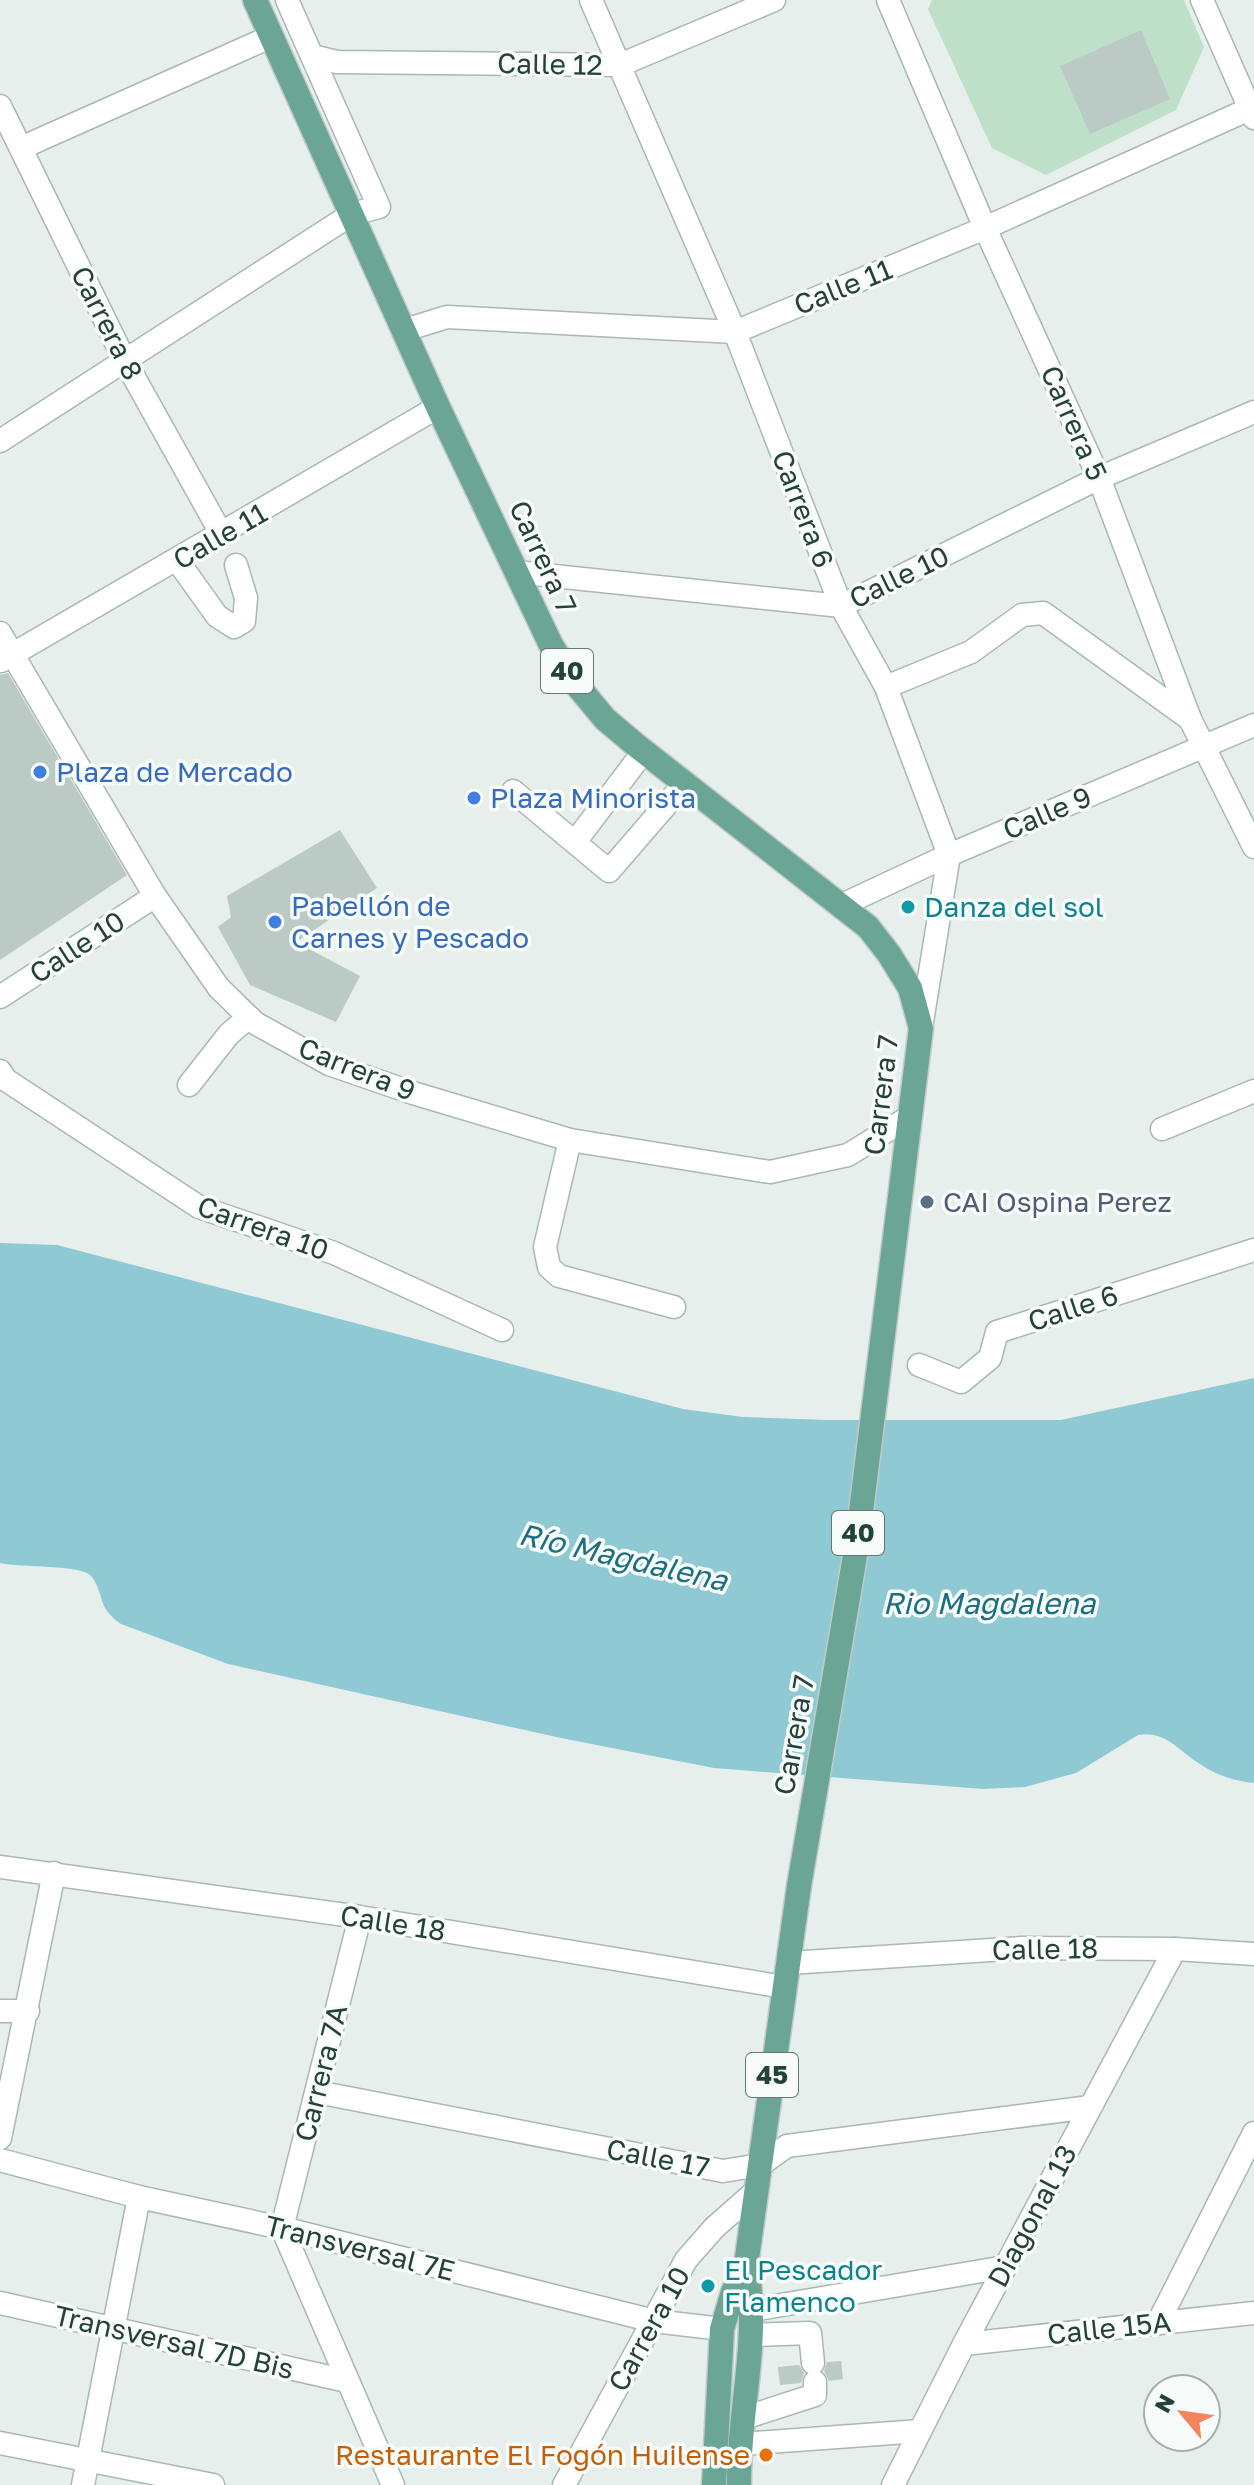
<svg xmlns="http://www.w3.org/2000/svg" width="1254" height="2485" font-family="'Golos Text',sans-serif">
<style>
.green{fill:#bfe0c8}
.water{fill:#8ec9d4}
.building{fill:#bbcac4}
.lines{fill:none;stroke-linecap:round;stroke-linejoin:round}
.minor-casing{stroke:#a8b8b2;stroke-width:25}
.major-casing{stroke:#c2cac8;stroke-width:27}
.minor{stroke:#fff;stroke-width:22}
.major{stroke:#6aa596;stroke-width:24}
.shop-dot{fill:#3f7fe0;stroke:#f7fbf9;stroke-width:3}
.culture-dot{fill:#0f9aa8;stroke:#f7fbf9;stroke-width:3}
.service-dot{fill:#5c6f8a;stroke:#f7fbf9;stroke-width:3}
.food-dot{fill:#e8710a;stroke:#f7fbf9;stroke-width:3}
.labels{text-anchor:middle;stroke-width:7;stroke-linejoin:round;paint-order:stroke}
.shield{fill:#f7fbf9;stroke:#637a73;stroke-width:2}
.shield-label{font-size:26px;font-weight:bold;fill:#24423a}
.street-label{font-size:28px;fill:#24423a;stroke:#f7fbf9}
.shop-label{font-size:28px;fill:#366cbe;stroke:#f7fbf9;text-anchor:start}
.culture-label{font-size:28px;fill:#0d838f;stroke:#f7fbf9;text-anchor:start}
.service-label{font-size:28px;fill:#4e5e75;stroke:#f7fbf9;text-anchor:start}
.food-label{font-size:28px;fill:#c56008;stroke:#f7fbf9;text-anchor:end}
.water-label{font-size:30px;font-style:italic;fill:#1c6f80;stroke:#f7fbf9}
</style>
<rect width="100%" height="100%" fill="#e6efeb"/>
<polygon class="green" points="932,0 1184,0 1204,47 1176,110 1046,175 992,148 928,9"/>
<path class="water" d="M 0,1243 L 57,1245 L 683,1409 L 743,1417 L 827,1420 L 1061,1420 L 1254,1378 L 1254,1783 C 1234,1781 1216,1775 1200,1764 C 1179,1751 1165,1730 1138,1735 L 1076,1773 L 1025,1787 L 983,1789 L 714,1768 L 561,1738 L 228,1664 L 121,1624 C 96,1606 106,1598 92,1577 C 84,1564 19,1568 0,1563 Z"/>
<g class="building">
<polygon points="1141,30 1170,99 1090,134 1060,66"/>
<polygon points="8,673 127,875 0,960 0,675"/>
<polygon points="340,830 377,888 296,942 360,976 336,1022 250,985 218,927 231,917 227,896"/>
<polygon points="841,2361 843,2379 829,2381 824,2371 827,2362"/>
<polygon points="799,2365 804,2373 801,2383 780,2385 778,2367"/>
</g>
<g class="lines">
<defs>
<g id="minor">
<polyline points="591,0 735,332 841,606 886,687 949,855 921,1028"/>
<polyline points="888,0 985,228 1099,478 1190,719 1254,847"/>
<polyline points="1202,0 1254,118"/>
<polyline points="312,56 337,62 620,65 774,0"/>
<polyline points="0,106 125,361 222,535"/>
<polyline points="21,148 270,37"/>
<polyline points="405,330 447,317 735,332 985,228 1254,107"/>
<polyline points="0,441 352,214 379,207 287,0"/>
<polyline points="177,560 217,616 234,627 244,621 246,598 236,565"/>
<polyline points="516,572 841,606 1099,478 1254,412"/>
<polyline points="0,633 155,896 219,988 255,1023 329,1064 413,1093 570,1140 770,1172 848,1155 909,1117"/>
<polyline points="1,661 438,407"/>
<polyline points="886,687 971,652 1022,615 1043,613 1190,719"/>
<polyline points="513,791 609,871 685,783"/>
<polyline points="575,842 644,751"/>
<polyline points="842,905 949,855 1254,725"/>
<polyline points="0,997 155,896"/>
<polyline points="0,1071 6,1080 199,1207 334,1253 502,1330"/>
<polyline points="189,1085 229,1034 249,1017"/>
<polyline points="1162,1129 1254,1091"/>
<polyline points="570,1140 545,1247 549,1267 559,1276 674,1307"/>
<polyline points="919,1365 961,1382 990,1358 997,1332 1254,1250"/>
<polyline points="0,1867 360,1917 784,1987"/>
<polyline points="360,1917 282,2228 393,2485"/>
<polyline points="789,1963 1022,1948 1175,1949 1254,1954"/>
<polyline points="0,2011 28,2011"/>
<polyline points="317,2092 723,2171 760,2165 787,2146 1090,2107"/>
<polyline points="0,2138 54,1873"/>
<polyline points="0,2160 139,2197 282,2228 654,2321 722,2329"/>
<polyline points="0,2303 347,2381"/>
<polyline points="752,2310 1005,2267"/>
<polyline points="1158,2323 1254,2133"/>
<polyline points="751,2335 810,2333 813,2363"/>
<polyline points="964,2344 1254,2313"/>
<polyline points="744,2418 815,2395 815,2382"/>
<polyline points="0,2443 213,2485"/>
<polyline points="742,2444 920,2431"/>
<polyline points="83,2485 139,2197"/>
<polyline points="564,2485 686,2260 714,2228 756,2191"/>
<polyline points="893,2485 964,2344 1175,1949"/>
</g>
<g id="major">
<polyline points="255,0 438,407 551,645 576,684 605,719 637,746 868,927 889,954 910,988 921,1028 857,1544 799,1886 746,2265 733,2292 722,2329 714,2485"/>
<path d="M 739,2485 C 738,2411 761,2338 746,2265"/>
</g>
</defs>
<use href="#minor" class="minor-casing"/>
<use href="#major" class="major-casing"/>
<use href="#minor" class="minor"/>
<use href="#major" class="major"/>
</g>
<g class="shop-dot">
<circle cx="40" cy="772" r="8"/>
<circle cx="474" cy="798" r="8"/>
<circle cx="275" cy="922" r="8"/>
</g>
<g class="culture-dot">
<circle cx="908" cy="907" r="8"/>
<circle cx="708" cy="2286" r="8"/>
</g>
<circle class="service-dot" cx="927" cy="1202" r="8"/>
<circle class="food-dot" cx="766" cy="2455" r="8"/>
<g class="labels">
<g class="shield">
<rect x="541" y="649" width="52" height="44" rx="6"/>
<rect x="832" y="1511" width="52" height="44" rx="6"/>
<rect x="746" y="2053" width="52" height="44" rx="6"/>
</g>
<g class="shield-label">
<text x="567" y="680">40</text>
<text x="858" y="1542">40</text>
<text x="772" y="2084">45</text>
</g>
<g class="street-label">
<text transform="translate(550 64) rotate(1)" y="10">Calle 12</text>
<text transform="translate(843 287) rotate(-22)" y="10">Calle 11</text>
<text transform="translate(107 323) rotate(63)" y="10">Carrera 8</text>
<text transform="translate(1074 423) rotate(66)" y="10">Carrera 5</text>
<text transform="translate(803 509) rotate(69)" y="10">Carrera 6</text>
<text transform="translate(220 536) rotate(-30)" y="10">Calle 11</text>
<text transform="translate(543 557) rotate(65)" y="10">Carrera 7</text>
<text transform="translate(899 577) rotate(-26)" y="10">Calle 10</text>
<text transform="translate(1047 813) rotate(-23)" y="10">Calle 9</text>
<text transform="translate(77 947) rotate(-33)" y="10">Calle 10</text>
<text transform="translate(357 1069) rotate(22)" y="10">Carrera 9</text>
<text transform="translate(881 1095) rotate(-83)" y="10">Carrera 7</text>
<text transform="translate(263 1228) rotate(20)" y="10">Carrera 10</text>
<text transform="translate(1073 1308) rotate(-18)" y="10">Calle 6</text>
<text transform="translate(794 1735) rotate(-80)" y="10">Carrera 7</text>
<text transform="translate(393 1923) rotate(9)" y="10">Calle 18</text>
<text transform="translate(1045 1949) rotate(-1)" y="10">Calle 18</text>
<text transform="translate(321 2073) rotate(-76)" y="10">Carrera 7A</text>
<text transform="translate(658 2158) rotate(11)" y="10">Calle 17</text>
<text transform="translate(1032 2216) rotate(-62)" y="10">Diagonal 13</text>
<text transform="translate(360 2248) rotate(14)" y="10">Transversal 7E</text>
<text transform="translate(1109 2328) rotate(-6)" y="10">Calle 15A</text>
<text transform="translate(649 2329) rotate(-61)" y="10">Carrera 10</text>
<text transform="translate(174 2342) rotate(13)" y="10">Transversal 7D Bis</text>
</g>
<g class="shop-label">
<text x="56" y="782">Plaza de Mercado</text>
<text x="490" y="808">Plaza Minorista</text>
<text x="291" y="916">Pabellón de<tspan x="291" dy="32">Carnes y Pescado</tspan></text>
</g>
<g class="culture-label">
<text x="924" y="917">Danza del sol</text>
<text x="724" y="2280">El Pescador<tspan x="724" dy="32">Flamenco</tspan></text>
</g>
<g class="service-label">
<text x="943" y="1212">CAI Ospina Perez</text>
</g>
<g class="food-label">
<text x="750" y="2465">Restaurante El Fogón Huilense</text>
</g>
<g class="water-label">
<text transform="translate(623 1558) rotate(13)" y="10">Río Magdalena</text>
<text x="989" y="1614">Rio Magdalena</text>
</g>
</g>
<g transform="translate(1182 2413) rotate(299)"><circle r="38" fill="#f7fbf9" stroke="#a3b1ad" stroke-width="2"/>
<path d="M0-6L14 30L0 20L-14 30Z" fill="#f4845f"/>
<text y="-12" font-size="22" font-weight="bold" text-anchor="middle" fill="#24423a">N</text>
</g>
</svg>
